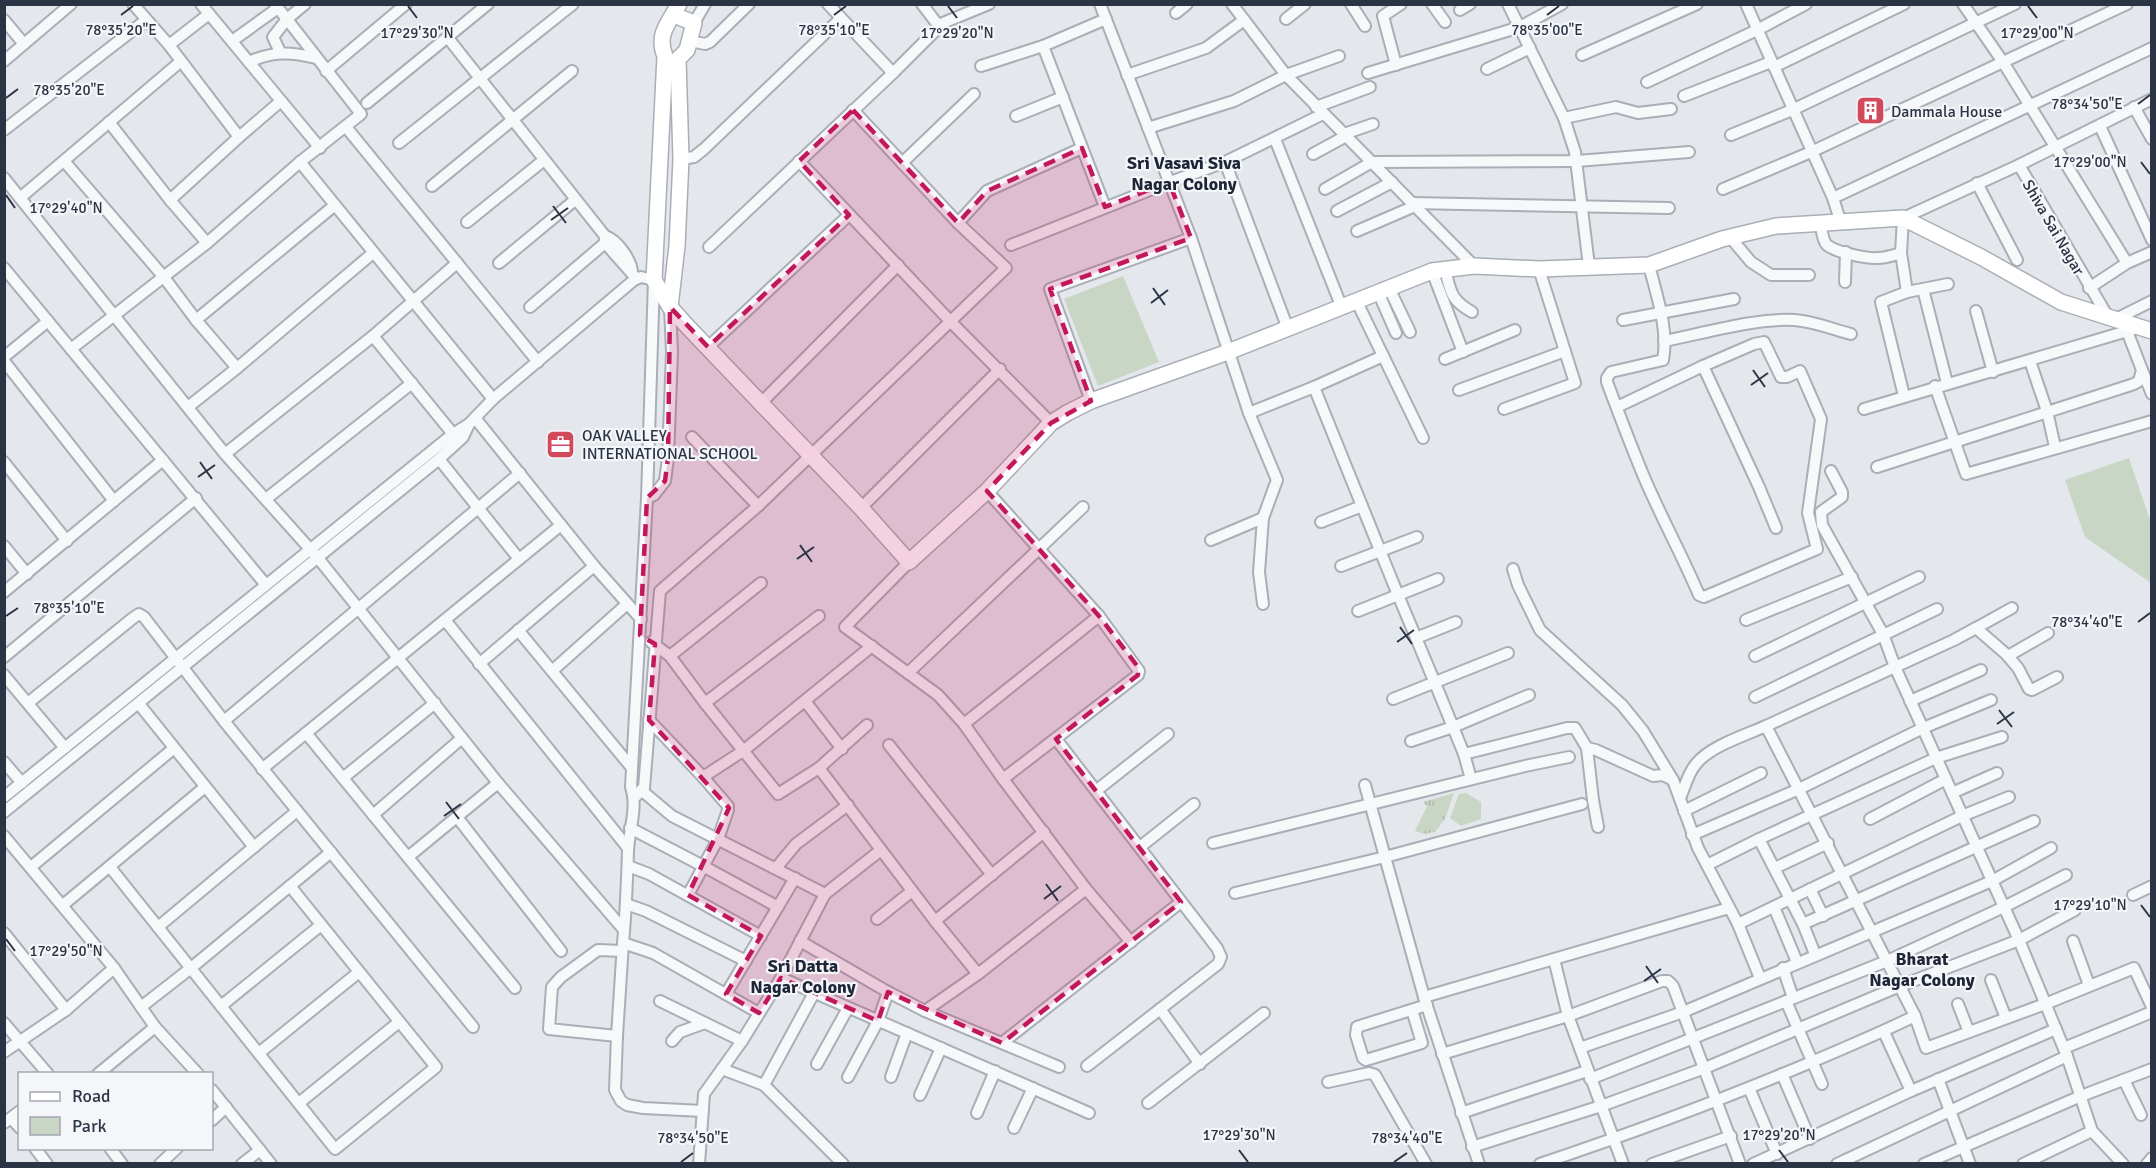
<svg xmlns="http://www.w3.org/2000/svg" width="2156" height="1168" font-family="Signika,sans-serif">
<style>
.grass{fill:url(#grass-tufts)}
.park{fill:#c9d6c5}
.lines{fill:none;stroke-linecap:round;stroke-linejoin:round}
.street-casing{stroke:#a9aeb7;stroke-width:14}
.secondary-casing{stroke:#a9aeb7;stroke-width:18}
.street{stroke:#f7f8fa;stroke-width:10}
.secondary{stroke:#fff;stroke-width:15}
.marked{fill:#c2185b;fill-opacity:0.2;stroke:#c2185b;stroke-width:4.5;stroke-dasharray:12 8;stroke-linejoin:round}
.ticks{fill:none;stroke:#2b3445;stroke-width:2}
.labels{text-anchor:middle;stroke-width:4.5;stroke-linejoin:round;paint-order:stroke}
.poi-label{font-size:16px;fill:#2b3445;stroke:#f4f6f9;text-anchor:start}
.street-label{font-size:16px;fill:#2b3445;stroke:#f4f6f9}
.neighbourhood-label{font-size:18px;font-weight:bold;fill:#1d2536;stroke:#f4f6f9}
.ticks-label{font-size:15px;text-anchor:middle;fill:#2b3445;stroke:#f4f6f9;stroke-width:4.5;stroke-linejoin:round;paint-order:stroke}
</style>
<defs>
<pattern id="grass-tufts" width="24" height="20" patternUnits="userSpaceOnUse" patternTransform="scale(1.5)"><rect width="24" height="20" fill="#c9d6c5"/><path d="M3 7l-1-3M5 7V3M7 7l1-3M15 17l-1-3M17 17v-4M19 17l1-3" fill="none" stroke="#adb8ab"/></pattern>
</defs>
<rect width="100%" height="100%" fill="#e4e7ec"/>
<polygon class="grass" points="1454,793 1445,819 1435,832 1424,834 1415,831 1427,806 1423,802"/>
<g class="park">
<polygon points="1123,276 1159,362 1098,386 1064,299"/>
<polygon points="2129,458 2151,523 2151,583 2085,537 2065,480"/>
<polygon points="1466,793 1481,802 1481,819 1461,826 1450,818 1459,794"/>
</g>
<g class="lines">
<defs>
<g id="street">
<polyline points="133,4 169,45 239,137"/>
<polyline points="201,4 320,148"/>
<polyline points="828,4 893,73"/>
<polyline points="1100,4 1191,238 1249,413 1277,480 1263,518 1259,572 1263,604"/>
<polyline points="1232,4 1286,75 1474,266"/>
<polyline points="1351,4 1365,26"/>
<polyline points="1432,4 1445,22"/>
<polyline points="1508,4 1564,118 1575,152 1589,266"/>
<polyline points="1746,4 1833,198 1840,220"/>
<polyline points="1963,4 2003,62 2127,263"/>
<polyline points="1460,10 1470,4"/>
<polyline points="1176,13 1187,4"/>
<polyline points="1286,19 1305,4"/>
<polyline points="4,20 24,44"/>
<polyline points="694,23 705,4"/>
<polyline points="938,25 989,4"/>
<polyline points="448,38 605,236"/>
<polyline points="232,41 278,8"/>
<polyline points="690,41 705,44 710,42 749,4"/>
<polyline points="169,45 209,14"/>
<polyline points="1043,46 1105,207"/>
<polyline points="280,52 273,37 287,19 305,4"/>
<polyline points="1582,55 1697,4"/>
<polyline points="4,61 71,4"/>
<path d="M 249,62 C 272,51 291,52 316,58"/>
<polyline points="1396,65 1383,16 1401,4"/>
<polyline points="981,66 1043,46 1106,19"/>
<polyline points="1774,67 1904,4"/>
<polyline points="1487,69 1530,48"/>
<polyline points="326,71 406,4"/>
<polyline points="1368,73 1520,27 1562,4"/>
<polyline points="1127,75 1206,48 1244,20"/>
<polyline points="1647,82 1757,30 1806,4"/>
<polyline points="1684,96 1771,62"/>
<polyline points="367,103 488,4"/>
<polyline points="1316,107 1370,87"/>
<polyline points="2134,107 2152,139"/>
<polyline points="1016,116 1063,97"/>
<polyline points="1564,118 1616,107 1638,113 1671,109"/>
<polyline points="109,122 170,200 207,243"/>
<polyline points="2100,126 2152,240"/>
<polyline points="346,127 538,362"/>
<polyline points="1148,128 1234,101 1286,75 1339,56"/>
<polyline points="4,130 146,20"/>
<polyline points="1344,134 1373,124"/>
<polyline points="1731,135 1792,110 2015,4"/>
<polyline points="1275,139 1342,308"/>
<polyline points="399,143 573,4"/>
<polyline points="1313,154 1346,136"/>
<polyline points="681,159 694,157 704,149 840,19"/>
<polyline points="64,161 163,276 196,320 237,368"/>
<polyline points="799,161 950,321 1051,423"/>
<polyline points="300,162 493,399"/>
<polyline points="1225,162 1288,329"/>
<polyline points="902,163 974,94"/>
<polyline points="2019,165 2108,317"/>
<polyline points="4,178 225,454 318,558 498,783 624,930"/>
<polyline points="1977,183 2017,260"/>
<polyline points="432,186 572,71"/>
<polyline points="1325,189 1372,162 1577,161 1689,152"/>
<polyline points="1723,189 1811,152 2127,4"/>
<polyline points="20,198 180,62"/>
<polyline points="1833,198 2152,48"/>
<polyline points="170,200 239,137 281,101"/>
<polyline points="1412,203 1669,208"/>
<polyline points="1337,211 1392,182"/>
<polyline points="467,222 544,160"/>
<path d="M 1820,222 C 1822,229 1822,240 1827,245 C 1835,252 1867,259 1878,258 C 1886,258 1894,255 1901,253"/>
<polyline points="958,223 987,191 1082,148"/>
<polyline points="1357,231 1415,206"/>
<polyline points="1730,237 1751,262 1771,275 1809,275"/>
<polyline points="1011,245 1165,184 1225,162 1323,114"/>
<polyline points="709,247 893,73 937,29 938,25 922,4"/>
<polyline points="499,263 575,200"/>
<polyline points="4,268 266,585"/>
<path d="M 1445,270 C 1451,293 1451,300 1472,312"/>
<polyline points="1432,271 1463,352"/>
<path d="M 632,273 C 632,261 617,239 605,236 L 605,243 L 636,278"/>
<polyline points="1845,282 1846,252"/>
<polyline points="1948,284 1907,292 1901,253 1903,218 2019,165 2152,99"/>
<polyline points="1389,288 1410,332"/>
<polyline points="2089,288 2127,263 2152,252"/>
<polyline points="1923,289 1947,383"/>
<polyline points="1378,292 1396,333"/>
<polyline points="1356,300 1423,438"/>
<polyline points="530,307 605,243"/>
<polyline points="1976,311 1993,372"/>
<polyline points="196,320 335,205"/>
<polyline points="1623,320 1734,299"/>
<polyline points="2114,320 2152,301"/>
<polyline points="373,336 453,434"/>
<path d="M 1664,341 C 1701,334 1766,315 1802,321 C 1818,323 1835,330 1851,334"/>
<polyline points="708,347 849,215"/>
<polyline points="71,349 207,243 300,162 361,114 275,4"/>
<polyline points="4,357 48,321"/>
<polyline points="1445,359 1515,330"/>
<polyline points="4,361 114,501"/>
<polyline points="2030,361 2047,411 2055,447"/>
<polyline points="1703,366 1759,487 1776,528"/>
<polyline points="2142,370 2152,394"/>
<polyline points="1935,386 1966,474 2152,421"/>
<polyline points="1314,387 1398,595 1435,683 1464,754 1471,779"/>
<polyline points="1459,390 1565,351"/>
<polyline points="1904,396 1881,302 1907,292"/>
<polyline points="1091,401 1050,289 1191,238"/>
<polyline points="760,404 898,265"/>
<polyline points="188,407 237,368 373,253"/>
<path d="M 1617,407 L 1703,366 L 1754,344 L 1764,342 L 1781,377 L 1787,377 L 1800,371 L 1821,419 L 1808,513 L 1817,549 L 1704,597 L 1699,595 C 1682,555 1661,517 1644,477 C 1631,446 1619,414 1607,382 L 1607,378 L 1611,372 L 1663,360 C 1669,329 1656,294 1649,265"/>
<polyline points="1504,409 1575,383 1539,269"/>
<polyline points="1864,409 2134,329"/>
<polyline points="1249,413 1314,387 1383,356"/>
<polyline points="475,418 594,566 641,619"/>
<polyline points="692,437 758,506"/>
<polyline points="225,454 373,336 457,263"/>
<polyline points="439,459 519,559"/>
<polyline points="4,462 67,541"/>
<polyline points="1877,467 2134,384 2139,381 2142,370 2127,331"/>
<polyline points="1831,471 1842,492 1842,497 1821,512 1822,525 1883,634 1895,667 2019,940 2067,1056 2092,1131 2123,1164"/>
<polyline points="987,491 1099,616 1139,671 1138,675 1003,779"/>
<polyline points="647,498 654,495 665,481 668,458 672,352 670,307"/>
<polyline points="266,499 412,383"/>
<polyline points="861,508 1000,369"/>
<polyline points="1321,522 1362,506"/>
<polyline points="1211,540 1263,518"/>
<polyline points="4,546 27,574"/>
<polyline points="909,562 845,627 938,695 964,724 1003,779 1086,889 1131,942"/>
<polyline points="1341,566 1417,537"/>
<polyline points="1513,569 1518,585 1540,630 1622,705 1643,731 1673,780 1698,848 1738,924 1760,978"/>
<polyline points="4,592 163,460"/>
<polyline points="1358,611 1438,579"/>
<polyline points="445,620 628,848"/>
<polyline points="1746,620 1852,577"/>
<polyline points="1976,628 2012,608"/>
<polyline points="518,630 632,768"/>
<polyline points="1416,638 1456,622"/>
<polyline points="651,642 670,656 705,703 778,794 819,768 867,725"/>
<polyline points="670,656 761,583"/>
<polyline points="1755,656 1919,577"/>
<polyline points="2008,656 2048,633"/>
<polyline points="4,657 196,498"/>
<polyline points="479,664 594,566"/>
<polyline points="552,671 627,604"/>
<polyline points="908,673 1083,507"/>
<polyline points="4,675 65,748"/>
<polyline points="2057,677 2032,690 2029,689 2018,668 2006,654 1976,628 1954,640 1766,726 1915,1016 1926,1048 2045,1004 2134,968 2152,1007"/>
<polyline points="1755,697 1937,609"/>
<polyline points="1393,699 1508,653"/>
<polyline points="805,701 842,749"/>
<polyline points="1910,701 1981,670"/>
<polyline points="28,703 133,618 139,614 144,617 224,721 473,1027"/>
<polyline points="705,703 819,616"/>
<polyline points="139,704 254,847"/>
<polyline points="649,720 703,777 728,806 728,810 718,839 688,895"/>
<polyline points="224,721 520,473"/>
<polyline points="964,724 1099,616"/>
<polyline points="306,733 515,988"/>
<polyline points="1056,739 1217,948 1221,957 1218,964 1087,1066"/>
<polyline points="1411,741 1453,727 1529,695"/>
<polyline points="889,745 992,875"/>
<polyline points="1587,748 1596,750 1653,776 1663,775 1673,780"/>
<polyline points="1464,754 1567,728 1575,728 1587,748 1593,800 1598,827"/>
<polyline points="4,762 22,783"/>
<polyline points="819,768 935,921 978,974"/>
<polyline points="262,769 561,525"/>
<polyline points="703,777 743,751 872,646"/>
<polyline points="343,778 435,703"/>
<polyline points="1365,785 1424,997 1479,1164"/>
<polyline points="641,790 672,816 825,894"/>
<polyline points="1097,790 1168,734"/>
<polyline points="1952,793 1997,773"/>
<path d="M 4,797 L 453,434 L 469,424 L 493,399 L 634,280 L 641,277 L 654,280 L 647,498 L 631,787 C 638,806 629,830 628,851 C 627,881 626,912 623,943"/>
<polyline points="635,797 644,788 660,591 758,506 1006,268 958,223 853,110"/>
<path d="M 1680,798 C 1685,787 1688,773 1696,764 C 1710,746 1746,735 1766,726"/>
<polyline points="1684,811 1761,773"/>
<polyline points="4,812 439,459 463,437 469,424"/>
<polyline points="373,815 462,738"/>
<polyline points="457,817 561,951"/>
<polyline points="1870,819 1946,779"/>
<polyline points="630,828 703,866 778,907"/>
<polyline points="1692,835 1799,789 1923,728 1991,700"/>
<polyline points="4,836 114,968 155,1027 198,1074"/>
<polyline points="1759,839 1803,924 1815,954"/>
<polyline points="1213,843 1525,766 1569,757"/>
<polyline points="1140,847 1194,804"/>
<polyline points="408,857 498,783"/>
<polyline points="1707,865 1759,839 1936,758 2002,737"/>
<polyline points="628,866 649,874 761,936"/>
<polyline points="31,867 173,749"/>
<polyline points="110,867 335,1149 436,1067 290,886"/>
<polyline points="776,868 796,844 848,805"/>
<polyline points="1775,868 1828,843"/>
<polyline points="1810,889 1823,916"/>
<polyline points="1235,893 1385,857 1582,804"/>
<polyline points="2133,895 2152,886"/>
<polyline points="626,904 646,911 746,961"/>
<polyline points="63,905 205,787"/>
<polyline points="1774,907 1797,962"/>
<polyline points="877,919 912,891"/>
<polyline points="935,921 1044,832"/>
<polyline points="1738,924 1962,816 2009,797"/>
<polyline points="1803,924 2034,821"/>
<polyline points="158,927 297,811"/>
<polyline points="4,933 66,1010"/>
<polyline points="800,941 888,992 925,1011 1059,1067"/>
<polyline points="2073,941 2089,985"/>
<polyline points="622,951 598,950 561,977 552,987 549,1029 617,1036 623,943 653,953 759,1013"/>
<polyline points="1554,959 1568,1016 1623,1164"/>
<polyline points="1783,968 1793,998"/>
<polyline points="781,978 1089,1113"/>
<polyline points="1991,980 2006,1018"/>
<polyline points="726,994 795,878"/>
<polyline points="1424,997 1729,908"/>
<polyline points="660,1001 742,1041"/>
<polyline points="1786,1001 1822,1084"/>
<polyline points="1958,1004 1969,1032"/>
<polyline points="221,1006 321,925"/>
<polyline points="141,1007 191,968 331,852"/>
<polyline points="1160,1009 1200,1064"/>
<polyline points="1412,1010 1422,1043 1366,1060 1363,1058 1356,1035 1357,1027 1363,1025 1427,1005"/>
<polyline points="925,1011 978,974 1086,889"/>
<polyline points="4,1023 48,1074"/>
<polyline points="1884,1032 1911,1091"/>
<polyline points="617,1036 615,1090 621,1101 627,1105 643,1108 703,1111"/>
<polyline points="672,1041 680,1032 705,1023"/>
<polyline points="1002,1043 1181,902"/>
<polyline points="1580,1048 1683,1012 1992,881 2051,848"/>
<polyline points="2064,1048 2152,1012"/>
<polyline points="4,1052 66,1010 114,968"/>
<polyline points="259,1053 359,972"/>
<polyline points="1442,1054 1568,1016 1662,981 1668,981 1673,986 1740,1164"/>
<polyline points="817,1064 848,1008"/>
<polyline points="722,1069 764,1085 843,1164"/>
<polyline points="98,1074 155,1027"/>
<polyline points="1782,1074 1810,1139"/>
<polyline points="848,1077 878,1021 888,992"/>
<polyline points="891,1077 907,1033"/>
<polyline points="1590,1079 1887,961 2004,907 2066,875"/>
<polyline points="1938,1079 1970,1164"/>
<polyline points="2124,1080 2141,1115"/>
<polyline points="1328,1082 1369,1073 1375,1075 1426,1164"/>
<polyline points="764,1085 814,993"/>
<polyline points="1749,1088 1777,1154"/>
<polyline points="212,1090 260,1150 242,1164"/>
<polyline points="920,1095 941,1048"/>
<polyline points="299,1103 399,1022"/>
<polyline points="1148,1103 1264,1013"/>
<polyline points="977,1113 995,1071"/>
<polyline points="1461,1113 1587,1071"/>
<polyline points="11,1118 20,1128"/>
<polyline points="212,1120 226,1107"/>
<polyline points="4,1123 20,1111"/>
<polyline points="1014,1128 1033,1088"/>
<polyline points="1472,1147 1601,1106 1705,1068 1900,986 2019,940 2075,910"/>
<polyline points="35,1148 47,1164"/>
<polyline points="110,1148 122,1164"/>
<polyline points="260,1150 271,1164"/>
<polyline points="160,1164 177,1148"/>
<polyline points="699,1164 704,1094 742,1041 781,978 825,894 881,850"/>
<path d="M 1540,1164 C 1629,1134 1716,1102 1802,1066 C 1840,1050 1878,1034 1915,1016"/>
<polyline points="1652,1164 1731,1136"/>
<polyline points="1753,1164 1911,1091 2056,1029"/>
<polyline points="1837,1164 2067,1056"/>
<polyline points="1924,1164 2081,1096 2152,1069"/>
<polyline points="2023,1164 2092,1131"/>
<polyline points="2147,1164 2152,1158"/>
</g>
<g id="secondary">
<path d="M 679,4 C 669,23 656,34 665,56 L 654,280 L 670,307 L 687,326 L 861,508 L 909,562 L 987,491 L 1051,423 L 1067,413 L 1091,401 L 1228,352 L 1432,271 L 1474,266 L 1539,269 L 1649,265 L 1722,239 L 1776,226 L 1903,218 L 1981,257 L 2061,302 L 2152,331"/>
<polyline points="670,307 677,246 681,159 678,59 687,50 694,23 674,15"/>
</g>
</defs>
<use href="#street" class="street-casing"/>
<use href="#secondary" class="secondary-casing"/>
<use href="#street" class="street"/>
<use href="#secondary" class="secondary"/>
</g>
<path class="marked" d="M 853,110 L 958,223 L 987,191 L 1082,148 L 1105,207 L 1169,182 L 1191,238 L 1050,289 L 1091,401 L 1051,423 L 987,491 L 1099,616 L 1138,667 L 1138,675 L 1056,739 L 1181,902 L 1002,1043 L 888,992 L 878,1021 L 781,978 L 759,1013 L 726,994 L 761,936 L 688,895 L 729,808 L 649,720 L 655,644 L 640,635 L 647,498 L 665,481 L 668,458 L 670,307 L 708,347 L 849,215 L 799,161 Z"/>
<path class="ticks" d="M 408,6 L 417,18M 948,6 L 957,18M 2028,6 L 2037,18M 121,15 L 133,6M 834,15 L 846,6M 1547,15 L 1559,6M 6,98 L 18,89M 2138,104 L 2150,95M 2141,162 L 2150,174M 6,195 L 15,208M 553,206 L 566,223M 551,220 L 568,208M 1153,288 L 1165,305M 1151,303 L 1168,290M 1753,370 L 1765,387M 1751,385 L 1768,373M 200,462 L 212,479M 198,477 L 215,465M 800,545 L 812,562M 797,559 L 814,547M 6,616 L 18,608M 2138,622 L 2150,613M 1400,627 L 1412,644M 1397,642 L 1414,630M 1999,710 L 2012,727M 1997,724 L 2014,712M 446,802 L 459,819M 444,816 L 461,804M 1046,884 L 1058,901M 1044,899 L 1061,886M 2141,905 L 2150,917M 6,939 L 15,951M 1646,966 L 1658,983M 1644,981 L 1661,969M 1239,1150 L 1248,1162M 1779,1150 L 1788,1162M 681,1162 L 693,1153M 1394,1162 L 1407,1153"/>
<defs>
<symbol id="building-square" viewBox="-11 -11 22 22"><rect x="-9" y="-9" width="18" height="18" rx="4" fill="#d1495b" stroke="#f4f6f9"/><path d="M-4-6H4V6H1V3H-1V6H-4ZM-2.5-4.3h1.7v1.8h-1.7ZM.8-4.3h1.7v1.8H.8ZM-2.5-1h1.7V.8h-1.7ZM.8-1h1.7V.8H.8Z" fill="#fff"/></symbol>
<symbol id="office-square" viewBox="-11 -11 22 22"><rect x="-9" y="-9" width="18" height="18" rx="4" fill="#d1495b" stroke="#f4f6f9"/><path d="M-6-3h4V-5.5h4V-3h4V5H-6ZM-1-4.5V-3h2v-1.5ZM-6 0V1H6V0Z" fill="#fff"/></symbol>
</defs>
<g fill-rule="evenodd">
<use href="#building-square" x="1854" y="94" width="33" height="33"/>
<use href="#office-square" x="544" y="428" width="33" height="33"/>
</g>
<g class="labels">
<g class="poi-label">
<text x="1891" y="117">Dammala House</text>
<text x="582" y="441">OAK VALLEY<tspan x="582" dy="18">INTERNATIONAL SCHOOL</tspan></text>
</g>
<g class="street-label">
<text transform="translate(2054 227) rotate(60)" y="6">Shiva Sai Nagar</text>
</g>
<g class="neighbourhood-label">
<text x="1184" y="169">Sri Vasavi Siva<tspan x="1184" dy="21">Nagar Colony</tspan></text>
<text x="1922" y="965">Bharat<tspan x="1922" dy="21">Nagar Colony</tspan></text>
<text x="803" y="972">Sri Datta<tspan x="803" dy="21">Nagar Colony</tspan></text>
</g>
</g>
<g class="ticks-label">
<text x="121" y="35">78°35'20"E</text>
<text x="834" y="35">78°35'10"E</text>
<text x="1547" y="35">78°35'00"E</text>
<text x="417" y="38">17°29'30"N</text>
<text x="957" y="38">17°29'20"N</text>
<text x="2037" y="38">17°29'00"N</text>
<text x="69" y="95">78°35'20"E</text>
<text x="2087" y="109">78°34'50"E</text>
<text x="2090" y="167">17°29'00"N</text>
<text x="66" y="213">17°29'40"N</text>
<text x="69" y="613">78°35'10"E</text>
<text x="2087" y="627">78°34'40"E</text>
<text x="2090" y="910">17°29'10"N</text>
<text x="66" y="956">17°29'50"N</text>
<text x="1239" y="1140">17°29'30"N</text>
<text x="1779" y="1140">17°29'20"N</text>
<text x="693" y="1143">78°34'50"E</text>
<text x="1407" y="1143">78°34'40"E</text>
</g>
<rect width="2156" height="1168" fill="none" stroke="#2b3445" stroke-width="12"/>
<rect x="18" y="1072" width="195" height="78" fill="#f4f6f9" stroke="#a4a8b1" stroke-width="1.5"/>
<rect x="30" y="1092" width="30" height="9" fill="#ffffff" stroke="#a4a8b1" stroke-width="1.5"/>
<text x="72" y="1102" font-size="18" fill="#2b3445">Road</text>
<rect x="30" y="1117" width="30" height="18" fill="#c9d6c5" stroke="#a4a8b1" stroke-width="1.5"/>
<text x="72" y="1132" font-size="18" fill="#2b3445">Park</text>
</svg>
